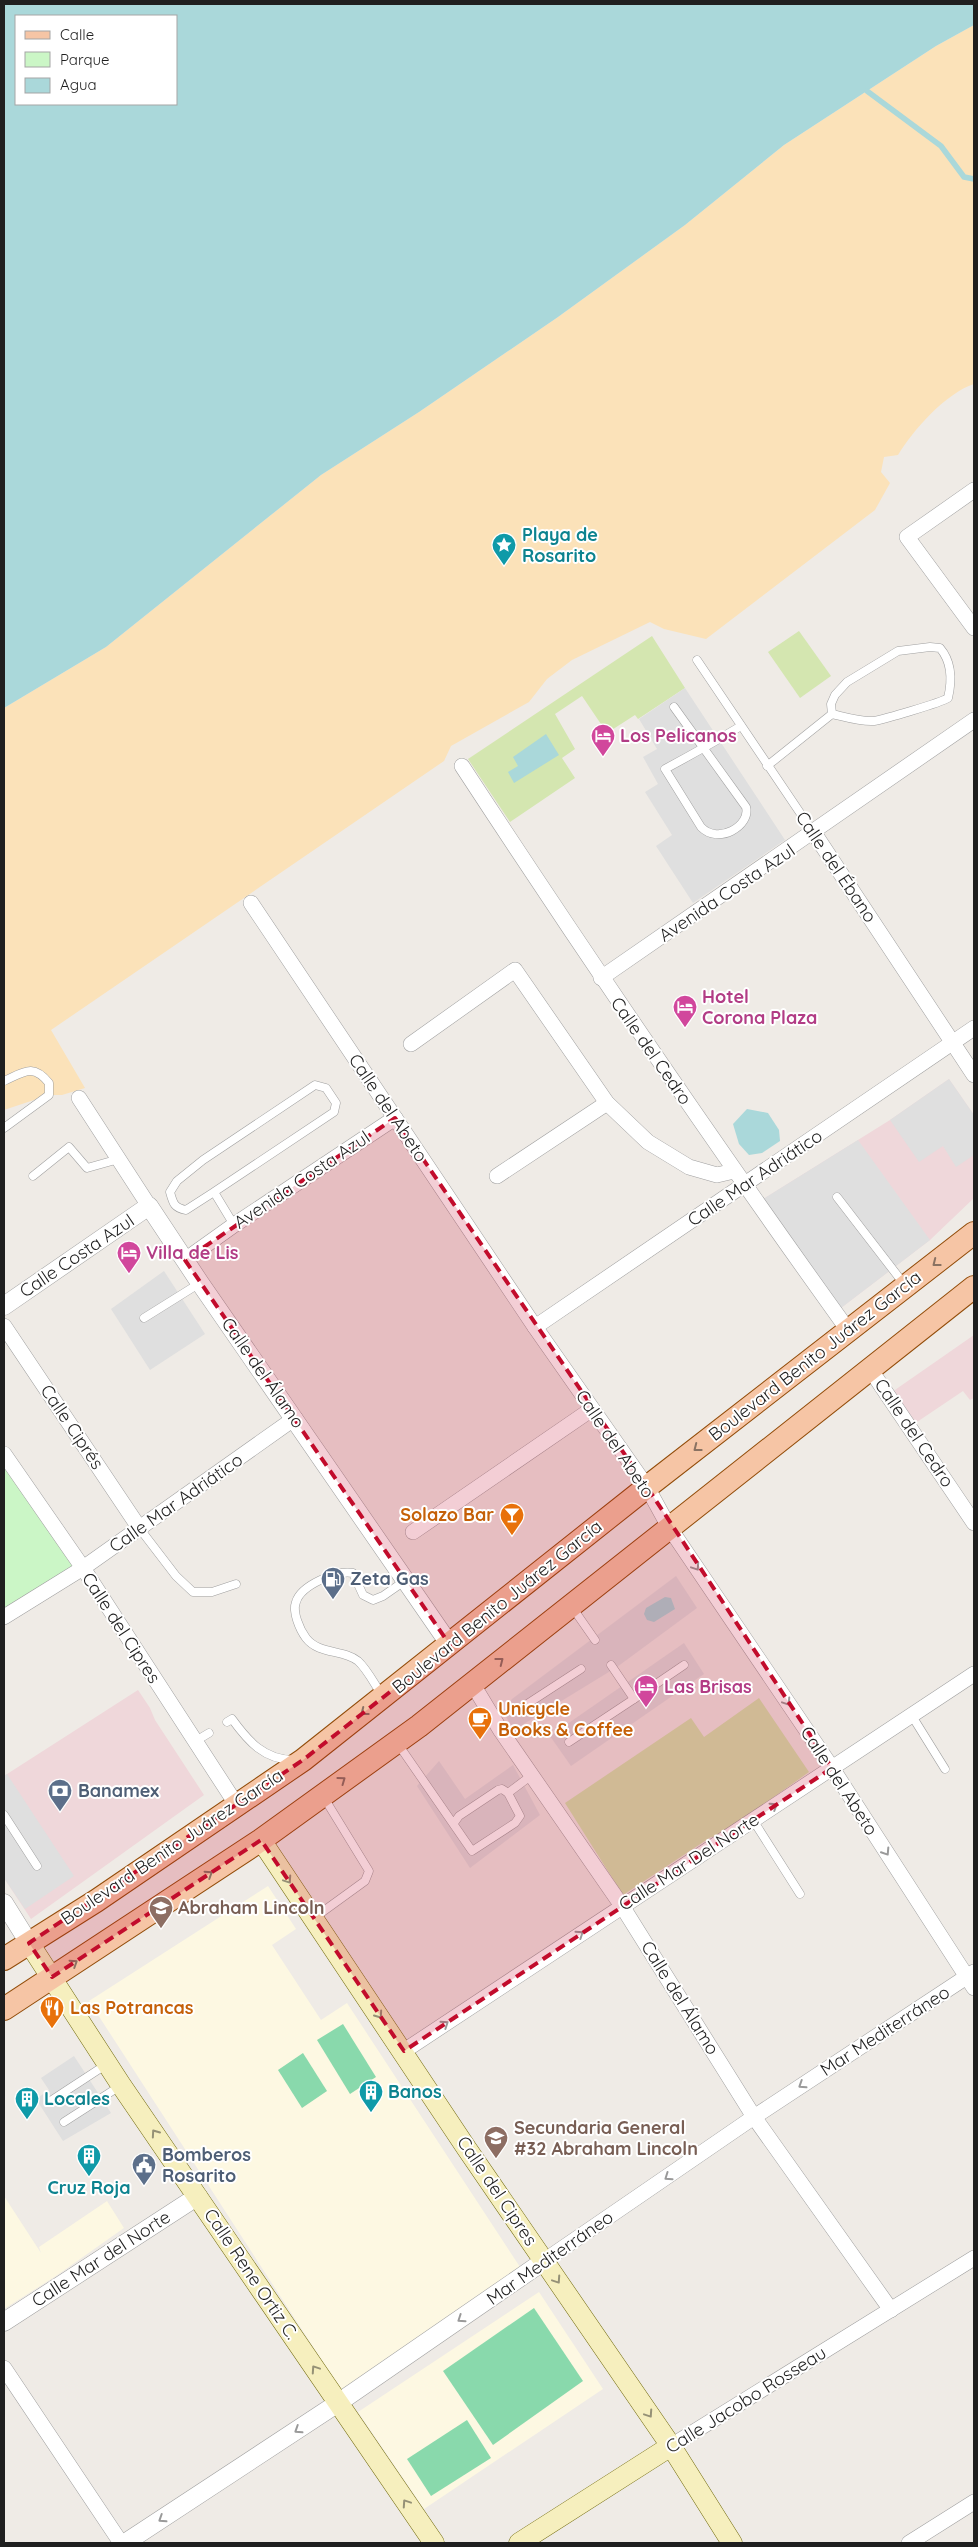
<svg xmlns="http://www.w3.org/2000/svg" width="978" height="2547" font-family="Quicksand,sans-serif">
<style>
.commercial{fill:#efd7da}
.education{fill:#fdf8e2}
.grass{fill:#d4e6b0}
.sand{fill:#fbe2b9}
.park{fill:#cbf6c6}
.pitch{fill:#89d9ac}
.parking{fill:#dfdfdf}
.water{fill:#aad8da;fill-rule:evenodd}
.lines{fill:none;stroke-linecap:round;stroke-linejoin:round}
.stream{stroke:#aad8da;stroke-width:5.5}
.service-casing{stroke:#a0a0a0;stroke-width:9}
.minor-casing{stroke:#a0a0a0;stroke-width:16}
.tertiary-casing{stroke:#a0a0a0;stroke-width:19}
.secondary-casing{stroke:#716a0c;stroke-width:21}
.primary-casing{stroke:#924c09;stroke-width:24}
.service{stroke:#fff;stroke-width:8}
.minor{stroke:#fff;stroke-width:15}
.tertiary{stroke:#fff;stroke-width:18}
.secondary{stroke:#f6efbe;stroke-width:20}
.primary{stroke:#f6c5a5;stroke-width:22}
.oneway{stroke:#8a7262}
.oneway2{stroke:#9a9a9a}
.oneway3{stroke:#959176}
.marked{fill:#c20c2c;fill-opacity:0.2;stroke:#c20c2c;stroke-width:4;stroke-dasharray:10 6;stroke-linejoin:round}
.labels{text-anchor:middle;stroke-width:4;stroke-linejoin:round;paint-order:stroke}
.culture-label{font-size:18px;font-weight:bold;fill:#0d838f;stroke:#fff;text-anchor:start}
.hotel-label{font-size:18px;font-weight:bold;fill:#b23c85;stroke:#fff;text-anchor:start}
.street-label{font-size:18px;fill:#1f1f1f;stroke:#fff}
.food-label{font-size:18px;font-weight:bold;fill:#c56008;stroke:#fff;text-anchor:start}
.service-label{font-size:18px;font-weight:bold;fill:#4e5e75;stroke:#fff;text-anchor:start}
.education-label{font-size:18px;font-weight:bold;fill:#785e54;stroke:#fff;text-anchor:start}
</style>
<rect width="100%" height="100%" fill="#efebe6"/>
<g class="commercial">
<polygon points="949,1079 974,1115 974,1198 930,1240 837,1311 760,1201 890,1120"/>
<polygon points="974,1335 974,1398 970,1400 963,1391 914,1424 892,1392"/>
<polygon points="138,1690 150,1708 155,1720 204,1795 31,1919 4,1878 4,1776"/>
</g>
<g class="education">
<polygon points="268,1886 296,1929 272,1945 321,2020 347,2003 522,2270 343,2393 89,2001"/>
<polygon points="4,2196 41,2253 39,2247 107,2201 124,2228 56,2276 4,2309"/>
<polygon points="539,2292 603,2389 424,2509 358,2412"/>
</g>
<g class="grass">
<polygon points="799,631 831,676 800,698 768,652"/>
<polygon points="652,636 685,688 638,719 635,715 607,733 582,696 555,714 575,749 562,758 575,778 510,822 468,759"/>
<polygon points="759,1698 809,1772 718,1837 711,1837 623,1895 565,1803 691,1718 704,1737"/>
</g>
<path class="sand" d="M 974,25 L 974,384 C 946,393 913,430 898,455 L 884,457 L 881,472 L 890,483 L 875,510 L 706,639 L 664,629 L 650,622 L 572,660 L 547,679 L 529,702 L 451,746 L 444,761 L 51,1030 L 85,1088 L 62,1095 L 49,1095 L 4,1110 L 4,708 L 106,647 L 321,475 L 419,412 L 558,317 L 685,225 L 784,145 L 936,46 Z"/>
<polygon class="park" points="4,1454 83,1568 4,1617"/>
<g class="pitch">
<polygon points="343,2024 376,2077 350,2094 317,2040"/>
<polygon points="303,2053 327,2091 302,2108 278,2070"/>
<polygon points="534,2308 583,2381 493,2445 443,2371"/>
<polygon points="467,2420 491,2458 431,2496 407,2459"/>
</g>
<g class="parking">
<polygon points="685,688 785,840 693,903 656,846 672,835 645,792 658,784 643,757 657,749 639,719"/>
<polygon points="949,1079 974,1115 974,1155 956,1167 943,1146 919,1162 890,1120"/>
<polygon points="858,1140 930,1240 837,1311 760,1201"/>
<polygon points="164,1271 205,1334 150,1370 111,1309"/>
<polygon points="676,1576 697,1608 617,1667 514,1730 503,1712 512,1699"/>
<polygon points="684,1643 704,1674 571,1766 550,1736"/>
<polygon points="439,1761 465,1799 513,1765 540,1815 470,1868 417,1786"/>
<polygon points="7,1774 74,1876 25,1909 4,1878 4,1776"/>
<polygon points="74,2056 111,2113 63,2141 36,2099 49,2090 41,2078"/>
</g>
<g class="water">
<path d="M 4,4 L 974,4 L 974,25 L 936,46 L 784,145 L 685,225 L 558,317 L 419,412 L 321,475 L 106,647 L 4,708 ZM 16,16 L 176,16 L 176,104 L 16,104 Z"/>
<polygon points="546,734 559,755 514,783 508,772 518,766 513,757"/>
<polygon points="747,1109 768,1113 779,1130 780,1141 762,1153 749,1155 739,1144 733,1124"/>
<polygon points="665,1597 671,1598 675,1609 654,1622 647,1620 644,1614 646,1608"/>
</g>
<g class="lines">
<polyline class="stream" points="867,91 941,146 964,177 974,179"/>
<defs>
<g id="service">
<path d="M 930,647 L 940,648 C 952,662 952,681 948,698 C 940,703 885,719 874,721 C 861,722 845,717 832,714 L 831,704 L 835,695 L 847,682 L 898,651 Z"/>
<polyline points="697,660 813,832"/>
<path d="M 674,707 L 746,807 C 751,826 718,845 701,827 L 665,769 C 691,755 716,741 741,726"/>
<polyline points="767,766 832,714"/>
<path d="M 4,1081 C 24,1072 33,1063 49,1083 L 49,1095 L 4,1128"/>
<polyline points="33,1176 69,1147 87,1168 119,1159"/>
<path d="M 214,1192 L 186,1210 C 174,1208 173,1203 170,1192 L 177,1181 L 203,1160 L 315,1085 L 326,1088 L 336,1103 L 334,1112 L 214,1192 L 234,1225"/>
<polyline points="837,1197 904,1284"/>
<polyline points="144,1318 200,1283"/>
<polyline points="140,1529 176,1576 193,1592 212,1592 236,1584"/>
<polyline points="572,1607 595,1640"/>
<polyline points="611,1665 634,1699 684,1665"/>
<path d="M 382,1695 C 375,1685 367,1669 358,1661 C 343,1649 319,1655 306,1638 C 300,1630 292,1612 296,1602 C 301,1585 337,1570 353,1573 L 363,1595 L 373,1600 L 383,1596 L 406,1580"/>
<polyline points="518,1710 581,1669"/>
<polyline points="912,1716 945,1769"/>
<path d="M 227,1722 L 232,1719 C 248,1741 264,1760 294,1760"/>
<polyline points="194,1742 209,1733"/>
<polyline points="569,1742 634,1699"/>
<polyline points="398,1744 472,1851 515,1823 520,1816 508,1793 502,1789 498,1790 459,1816 454,1823"/>
<polyline points="508,1793 532,1775"/>
<polyline points="4,1815 37,1866"/>
<polyline points="753,1820 800,1894"/>
<polyline points="314,1918 365,1881 369,1871 323,1796"/>
<polyline points="52,2100 107,2064"/>
<polyline points="64,2122 120,2086"/>
</g>
<g id="minor">
<polyline points="974,490 907,537 974,628"/>
<path d="M 462,766 C 587,957 715,1145 848,1330"/>
<polyline points="814,833 974,1075"/>
<polyline points="251,903 535,1327 647,1487 669,1527 832,1768 974,1988"/>
<polyline points="601,978 974,720"/>
<polyline points="411,1044 515,970 607,1103 648,1142 689,1167 717,1175 734,1171"/>
<polyline points="79,1098 149,1206"/>
<polyline points="497,1176 607,1103"/>
<polyline points="185,1260 234,1225 395,1118"/>
<polyline points="4,1326 140,1529"/>
<polyline points="535,1327 974,1028"/>
<polyline points="870,1369 974,1523"/>
<polyline points="4,1454 83,1568 236,1804"/>
<polyline points="413,1532 592,1409"/>
<polyline points="4,1617 83,1568 295,1418"/>
<polyline points="472,1683 501,1731 622,1906 754,2117 891,2310"/>
<polyline points="404,2051 974,1674"/>
<polyline points="544,2261 754,2117 974,1972"/>
<polyline points="4,2368 121,2543"/>
<polyline points="671,2446 974,2258"/>
<polyline points="909,2543 974,2502"/>
</g>
<g id="tertiary">
<polyline points="4,1306 149,1206 200,1283 450,1645"/>
<polyline points="4,1903 29,1943"/>
<polyline points="4,2322 198,2196"/>
<polyline points="125,2543 338,2403 544,2261"/>
</g>
<g id="secondary">
<polyline points="261,1840 467,2149 671,2446 732,2543"/>
<polyline points="29,1943 121,2085 434,2543"/>
<polyline points="519,2543 671,2446"/>
</g>
<g id="primary">
<polyline points="4,1959 96,1901 303,1760 647,1487 974,1233"/>
<polyline points="4,2009 261,1840 419,1726 974,1287"/>
</g>
</defs>
<use href="#service" class="service-casing"/>
<use href="#minor" class="minor-casing"/>
<use href="#tertiary" class="tertiary-casing"/>
<use href="#secondary" class="secondary-casing"/>
<use href="#primary" class="primary-casing"/>
<use href="#service" class="service"/>
<use href="#minor" class="minor"/>
<use href="#tertiary" class="tertiary"/>
<use href="#secondary" class="secondary"/>
<use href="#primary" class="primary"/>
</g>
<defs><path id="oneway-chevron" d="M-2-3.5L2.5 0L-2 3.5" fill="none" stroke-width="1.6" stroke-linecap="round" stroke-linejoin="round" transform="scale(1.25)"/></defs>
<g class="oneway">
<use href="#oneway-chevron" transform="translate(936 1263) rotate(142)"/>
<use href="#oneway-chevron" transform="translate(697 1448) rotate(142)"/>
<use href="#oneway-chevron" transform="translate(500 1661) rotate(-38)"/>
<use href="#oneway-chevron" transform="translate(364 1712) rotate(142)"/>
<use href="#oneway-chevron" transform="translate(342 1780) rotate(-36)"/>
<use href="#oneway-chevron" transform="translate(209 1874) rotate(-33)"/>
<use href="#oneway-chevron" transform="translate(74 1963) rotate(-33)"/>
</g>
<g class="oneway2">
<use href="#oneway-chevron" transform="translate(696 1567) rotate(56)"/>
<use href="#oneway-chevron" transform="translate(787 1702) rotate(56)"/>
<use href="#oneway-chevron" transform="translate(774 1806) rotate(-33)"/>
<use href="#oneway-chevron" transform="translate(886 1852) rotate(57)"/>
<use href="#oneway-chevron" transform="translate(580 1934) rotate(-34)"/>
<use href="#oneway-chevron" transform="translate(445 2024) rotate(-34)"/>
<use href="#oneway-chevron" transform="translate(802 2085) rotate(147)"/>
<use href="#oneway-chevron" transform="translate(668 2177) rotate(145)"/>
<use href="#oneway-chevron" transform="translate(461 2319) rotate(146)"/>
<use href="#oneway-chevron" transform="translate(298 2430) rotate(147)"/>
<use href="#oneway-chevron" transform="translate(162 2519) rotate(147)"/>
</g>
<g class="oneway3">
<use href="#oneway-chevron" transform="translate(288 1880) rotate(56)"/>
<use href="#oneway-chevron" transform="translate(379 2015) rotate(55)"/>
<use href="#oneway-chevron" transform="translate(155 2133) rotate(-125)"/>
<use href="#oneway-chevron" transform="translate(557 2280) rotate(56)"/>
<use href="#oneway-chevron" transform="translate(315 2369) rotate(-124)"/>
<use href="#oneway-chevron" transform="translate(649 2414) rotate(56)"/>
<use href="#oneway-chevron" transform="translate(406 2503) rotate(-124)"/>
</g>
<path class="marked" d="M 395,1118 L 647,1487 L 832,1768 L 404,2051 L 261,1840 L 52,1977 L 29,1943 L 303,1760 L 450,1645 L 185,1260 Z"/>
<defs>
<symbol id="sight-pin" viewBox="-11 -11 22 30"><path d="M0 17L-7.5 6A9.5 9.5 0 1 1 7.5 6Z" fill="#0f9aa8" stroke="#fff"/><path d="M0-6L1.8-2.2L6-1.7L2.9 1.2L3.7 5.4L0 3.3L-3.7 5.4L-2.9 1.2L-6-1.7L-1.8-2.2Z" fill="#fff"/></symbol>
<symbol id="hotel-pin" viewBox="-11 -11 22 30"><path d="M0 17L-7.5 6A9.5 9.5 0 1 1 7.5 6Z" fill="#d1479c" stroke="#fff"/><path d="M-6-4.5h1.5V1H6V5H4.5V3h-9V5H-6ZM-4 0a1.8 1.8 0 1 1 3.6 0ZM.5 0V-2.5h3Q6-2.5 6 0Z" fill="#fff"/></symbol>
<symbol id="bar-pin" viewBox="-11 -11 22 30"><path d="M0 17L-7.5 6A9.5 9.5 0 1 1 7.5 6Z" fill="#e8710a" stroke="#fff"/><path d="M-6-5H6L.8 .8V4.5H3.5V6h-7V4.5H-.8V.8Z" fill="#fff"/></symbol>
<symbol id="fuel-pin" viewBox="-11 -11 22 30"><path d="M0 17L-7.5 6A9.5 9.5 0 1 1 7.5 6Z" fill="#5c6f8a" stroke="#fff"/><path d="M-5.5-6h7V0h2V4h1.3V-2.5L3-4.5l.8-.8L6-3V5H2.5V1h-1V6h-7ZM-4.2-4.7v3.2H.2V-4.7Z" fill="#fff"/></symbol>
<symbol id="cafe-pin" viewBox="-11 -11 22 30"><path d="M0 17L-7.5 6A9.5 9.5 0 1 1 7.5 6Z" fill="#e8710a" stroke="#fff"/><path d="M-5.5-4.5H6V0H3Q3 3.5 0 3.5H-2.5Q-5.5 3.5-5.5 0ZM3-3.2v2h1.7v-2ZM-6 4.5H4V6H-6Z" fill="#fff"/></symbol>
<symbol id="bank-pin" viewBox="-11 -11 22 30"><path d="M0 17L-7.5 6A9.5 9.5 0 1 1 7.5 6Z" fill="#5c6f8a" stroke="#fff"/><path d="M-6-4H6V4H-6ZM0-2.3a2.3 2.3 0 1 0 0 4.6a2.3 2.3 0 1 0 0-4.6Z" fill="#fff"/></symbol>
<symbol id="school-pin" viewBox="-11 -11 22 30"><path d="M0 17L-7.5 6A9.5 9.5 0 1 1 7.5 6Z" fill="#8d6e63" stroke="#fff"/><path d="M0-5L7-2L0 1L-7-2ZM-4 1L0 2.5L4 1V4Q0 6-4 4Z" fill="#fff"/></symbol>
<symbol id="restaurant-pin" viewBox="-11 -11 22 30"><path d="M0 17L-7.5 6A9.5 9.5 0 1 1 7.5 6Z" fill="#e8710a" stroke="#fff"/><path d="M-5-6h1v4h1v-4h1v4h1v-4h1v5L-1.5 .5V6h-2V.5L-5-1ZM5-6V6H3V1.5H1.5Q1.5-4 5-6Z" fill="#fff"/></symbol>
<symbol id="building-pin" viewBox="-11 -11 22 30"><path d="M0 17L-7.5 6A9.5 9.5 0 1 1 7.5 6Z" fill="#0f9aa8" stroke="#fff"/><path d="M-4-6H4V6H1V3H-1V6H-4ZM-2.5-4.3h1.7v1.8h-1.7ZM.8-4.3h1.7v1.8H.8ZM-2.5-1h1.7V.8h-1.7ZM.8-1h1.7V.8H.8Z" fill="#fff"/></symbol>
<symbol id="civic-pin" viewBox="-11 -11 22 30"><path d="M0 17L-7.5 6A9.5 9.5 0 1 1 7.5 6Z" fill="#5c6f8a" stroke="#fff"/><path d="M-.6-6.5H3V-4.5H.6V-3L4-1V1h2V6H-6V1h2V-1L-.6-3ZM-1.2 2.5V6h2.4V2.5Z" fill="#fff"/></symbol>
</defs>
<g fill-rule="evenodd">
<use href="#sight-pin" x="490" y="531" width="28" height="38"/>
<use href="#hotel-pin" x="589" y="722" width="28" height="38"/>
<use href="#hotel-pin" x="671" y="993" width="28" height="38"/>
<use href="#hotel-pin" x="115" y="1239" width="28" height="38"/>
<use href="#bar-pin" x="498" y="1501" width="28" height="38"/>
<use href="#fuel-pin" x="319" y="1565" width="28" height="38"/>
<use href="#hotel-pin" x="632" y="1673" width="28" height="38"/>
<use href="#cafe-pin" x="466" y="1705" width="28" height="38"/>
<use href="#bank-pin" x="46" y="1777" width="28" height="38"/>
<use href="#school-pin" x="147" y="1894" width="28" height="38"/>
<use href="#restaurant-pin" x="38" y="1994" width="28" height="38"/>
<use href="#building-pin" x="357" y="2078" width="28" height="38"/>
<use href="#building-pin" x="13" y="2085" width="28" height="38"/>
<use href="#school-pin" x="482" y="2124" width="28" height="38"/>
<use href="#building-pin" x="75" y="2142" width="28" height="38"/>
<use href="#civic-pin" x="130" y="2151" width="28" height="38"/>
</g>
<g class="labels">
<g class="culture-label">
<text x="522" y="541">Playa de<tspan x="522" dy="21">Rosarito</tspan></text>
<text x="388" y="2098">Banos</text>
<text x="44" y="2105">Locales</text>
<text x="89" y="2194" text-anchor="middle">Cruz Roja</text>
</g>
<g class="hotel-label">
<text x="620" y="742">Los Pelicanos</text>
<text x="702" y="1003">Hotel<tspan x="702" dy="21">Corona Plaza</tspan></text>
<text x="146" y="1259">Villa de Lis</text>
<text x="664" y="1693">Las Brisas</text>
</g>
<g class="street-label">
<text transform="translate(836 867) rotate(56)" y="6">Calle del Ébano</text>
<text transform="translate(727 893) rotate(-34)" y="6">Avenida Costa Azul</text>
<text transform="translate(651 1051) rotate(55)" y="6">Calle del Cedro</text>
<text transform="translate(388 1108) rotate(56)" y="6">Calle del Abeto</text>
<text transform="translate(755 1178) rotate(-34)" y="6">Calle Mar Adriático</text>
<text transform="translate(302 1180) rotate(-34)" y="6">Avenida Costa Azul</text>
<text transform="translate(77 1256) rotate(-34)" y="6">Calle Costa Azul</text>
<text transform="translate(815 1356) rotate(-38)" y="6">Boulevard Benito Juárez García</text>
<text transform="translate(263 1373) rotate(55)" y="6">Calle del Álamo</text>
<text transform="translate(72 1427) rotate(56)" y="6">Calle Ciprés</text>
<text transform="translate(914 1433) rotate(56)" y="6">Calle del Cedro</text>
<text transform="translate(615 1444) rotate(56)" y="6">Calle del Abeto</text>
<text transform="translate(176 1503) rotate(-35)" y="6">Calle Mar Adriático</text>
<text transform="translate(497 1607) rotate(-39)" y="6">Boulevard Benito Juárez García</text>
<text transform="translate(121 1628) rotate(57)" y="6">Calle del Cipres</text>
<text transform="translate(839 1781) rotate(57)" y="6">Calle del Abeto</text>
<text transform="translate(172 1847) rotate(-34)" y="6">Boulevard Benito Juárez García</text>
<text transform="translate(689 1862) rotate(-33)" y="6">Calle Mar Del Norte</text>
<text transform="translate(680 1998) rotate(58)" y="6">Calle del Álamo</text>
<text transform="translate(885 2031) rotate(-33)" y="6">Mar Mediterráneo</text>
<text transform="translate(497 2191) rotate(56)" y="6">Calle del Cipres</text>
<text transform="translate(550 2258) rotate(-35)" y="6">Mar Mediterráneo</text>
<text transform="translate(101 2259) rotate(-33)" y="6">Calle Mar del Norte</text>
<text transform="translate(251 2274) rotate(56)" y="6">Calle Rene Ortiz C.</text>
<text transform="translate(746 2400) rotate(-32)" y="6">Calle Jacobo Rosseau</text>
</g>
<g class="food-label">
<text x="494" y="1521" text-anchor="end">Solazo Bar</text>
<text x="498" y="1715">Unicycle<tspan x="498" dy="21">Books &amp; Coffee</tspan></text>
<text x="70" y="2014">Las Potrancas</text>
</g>
<g class="service-label">
<text x="350" y="1585">Zeta Gas</text>
<text x="78" y="1797">Banamex</text>
<text x="162" y="2161">Bomberos<tspan x="162" dy="21">Rosarito</tspan></text>
</g>
<g class="education-label">
<text x="178" y="1914">Abraham Lincoln</text>
<text x="514" y="2134">Secundaria General<tspan x="514" dy="21">#32 Abraham Lincoln</tspan></text>
</g>
</g>
<rect width="978" height="2547" fill="none" stroke="#1f1f1f" stroke-width="10"/>
<rect x="15" y="15" width="162" height="90" fill="#ffffff" stroke="#a5a5a5"/>
<rect x="25" y="31" width="25" height="8" fill="#f6c5a5" stroke="#a5a5a5"/>
<text x="60" y="40" font-size="15" fill="#1f1f1f">Calle</text>
<rect x="25" y="52" width="25" height="15" fill="#cbf6c6" stroke="#a5a5a5"/>
<text x="60" y="65" font-size="15" fill="#1f1f1f">Parque</text>
<rect x="25" y="78" width="25" height="15" fill="#aad8da" stroke="#a5a5a5"/>
<text x="60" y="90" font-size="15" fill="#1f1f1f">Agua</text>
</svg>
